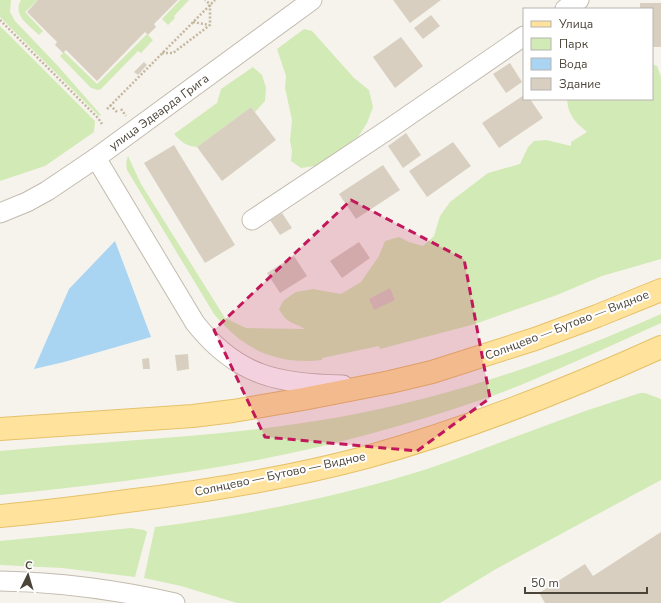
<svg xmlns="http://www.w3.org/2000/svg" width="661" height="603" font-family="'Nunito Sans',sans-serif">
<style>
.green{fill:#d2eab5}
.water{fill:#a9d4f2}
.building{fill:#d8cfc1}
.lines{fill:none;stroke-linecap:round;stroke-linejoin:round}
.minor-casing{stroke:#c2bbae;stroke-width:21}
.major-casing{stroke:#e6c16a;stroke-width:24}
.path{stroke:#c4b79f;stroke-width:2.5;stroke-dasharray:2 2;stroke-linecap:butt}
.minor{stroke:#fff;stroke-width:19}
.major{stroke:#ffe39c;stroke-width:22}
.marked{fill:#c2185b;fill-opacity:0.2;stroke:#c2185b;stroke-width:3;stroke-dasharray:8 5;stroke-linejoin:round}
.labels{text-anchor:middle;stroke-width:4;stroke-linejoin:round;paint-order:stroke}
.street-label{font-size:12px;fill:#4b4439;stroke:#fff}
</style>
<rect width="100%" height="100%" fill="#f6f3ec"/>
<g class="green">
<polygon points="0,0 11,0 10,12 15,21 57,65 101,115 99,116 0,17"/>
<path d="M 21,0 L 38,0 L 25,12 L 43,31 L 39,35 C 29,25 12,15 21,0 Z"/>
<polygon points="180,0 189,0 174,16 175,18 168,25 162,19"/>
<polygon points="0,26 95,121 94,132 45,166 0,181"/>
<polygon points="304,29 312,31 354,78 369,90 373,107 367,123 358,137 321,165 301,168 291,161 292,151 290,141 292,120 285,88 286,76 277,49"/>
<polygon points="147,34 153,40 141,53 138,51 101,89 98,90 91,88 60,56 64,52 97,84"/>
<path d="M 652,64 L 657,66 L 661,77 L 661,259 L 602,276 L 557,295 L 475,324 L 380,349 L 379,346 L 322,358 L 322,360 C 275,365 243,349 214,314 L 127,170 C 126,165 126,161 128,156 L 141,184 L 225,318 L 246,328 L 305,329 C 293,322 287,324 279,309 L 284,300 L 296,292 L 313,289 L 341,294 L 361,282 L 379,256 L 385,241 L 399,237 L 409,242 L 423,246 L 434,236 L 440,216 L 450,202 L 488,173 L 520,164 L 528,147 L 534,141 L 546,140 L 571,146 L 571,142 L 587,132 C 575,122 568,115 567,99 L 652,99 Z"/>
<path d="M 253,67 L 262,75 L 266,88 L 265,101 L 255,112 L 251,107 L 197,147 C 186,146 181,142 174,134 L 217,103 L 221,89 Z"/>
<path d="M 661,314 L 661,323 C 617,343 573,363 528,382 C 482,401 433,416 384,430 C 259,466 129,482 0,495 L 0,451 C 113,440 228,437 340,417 C 451,397 558,360 661,314 Z"/>
<path d="M 640,393 L 645,393 L 661,399 L 661,480 L 496,569 L 440,603 L 237,603 L 181,586 L 144,578 L 155,527 C 247,515 338,497 427,469 C 475,453 521,434 569,417 C 592,408 617,401 640,393 Z"/>
<polygon points="131,528 144,530 147,532 135,577 62,568 0,565 0,541"/>
</g>
<polygon class="water" points="115,241 151,337 64,362 34,369 69,289"/>
<g class="building">
<polygon points="38,0 178,0 154,24 156,27 148,35 145,32 97,81 66,50 63,53 55,45 57,42 27,12"/>
<polygon points="393,0 441,0 410,23"/>
<polygon points="640,3 661,3 661,47 652,47 652,9 640,9"/>
<polygon points="431,15 440,26 423,39 414,28"/>
<polygon points="401,37 423,66 395,88 373,57"/>
<polygon points="144,62 147,65 138,75 134,72"/>
<polygon points="510,63 522,82 506,93 493,74"/>
<polygon points="524,95 524,99 530,99 543,118 499,148 482,123"/>
<polygon points="251,107 276,140 222,181 197,147"/>
<polygon points="406,133 421,155 403,168 388,146"/>
<polygon points="453,142 471,166 427,197 409,171"/>
<polygon points="174,145 235,245 205,263 144,163"/>
<polygon points="383,165 400,190 356,219 339,194"/>
<polygon points="282,213 292,228 280,235 270,220"/>
<polygon points="359,242 370,258 342,278 330,261"/>
<polygon points="294,256 307,276 280,293 267,273"/>
<polygon points="390,288 395,300 374,310 369,299"/>
<polygon points="188,354 189,369 177,371 175,355"/>
<polygon points="149,358 150,369 143,369 142,359"/>
<polygon points="661,532 661,603 545,603 539,593 585,564 593,576"/>
</g>
<g class="lines">
<defs>
<g id="minor">
<polyline points="565,9 579,0"/>
<path d="M 96,158 L 195,323 C 237,376 278,384 343,385"/>
<polyline points="0,213 27,202 47,191 96,158 312,0"/>
<polyline points="252,220 389,129 524,36"/>
<path d="M 0,581 C 59,582 118,590 175,603"/>
</g>
<g id="major">
<polyline points="0,429 193,416 233,411 303,399 390,382 432,372 535,339 597,316 661,290"/>
<path d="M 0,516 C 42,512 85,507 127,501 C 208,491 289,478 367,457 C 468,429 566,390 661,347"/>
</g>
</defs>
<use href="#minor" class="minor-casing"/>
<use href="#major" class="major-casing"/>
<g class="path">
<polyline points="0,20 98,118 102,124"/>
<polyline points="193,22 209,25"/>
<polyline points="162,53 173,53 210,25 210,4 205,0"/>
<polyline points="110,105 117,112"/>
<polyline points="107,109 215,0"/>
<polyline points="121,109 126,116"/>
</g>
<use href="#minor" class="minor"/>
<use href="#major" class="major"/>
</g>
<path class="marked" d="M 351,200 L 464,259 L 490,398 L 417,451 L 265,437 L 214,330 Z"/>
<g class="labels">
<g class="street-label">
<text transform="translate(159 112) rotate(-36)" y="4">улица Эдварда Грига</text>
<text transform="translate(567 325) rotate(-21)" y="4">Солнцево — Бутово — Видное</text>
<text transform="translate(280 474) rotate(-12)" y="4">Солнцево — Бутово — Видное</text>
</g>
</g>
<rect x="523" y="8" width="130" height="92" fill="#ffffff" stroke="#b7b4b0"/>
<rect x="531" y="21" width="20" height="6" fill="#ffe39c" stroke="#b7b4b0"/>
<text x="559" y="28" font-size="12" fill="#4b4439">Улица</text>
<rect x="531" y="38" width="20" height="12" fill="#d2eab5" stroke="#b7b4b0"/>
<text x="559" y="48" font-size="12" fill="#4b4439">Парк</text>
<rect x="531" y="58" width="20" height="12" fill="#a9d4f2" stroke="#b7b4b0"/>
<text x="559" y="68" font-size="12" fill="#4b4439">Вода</text>
<rect x="531" y="78" width="20" height="12" fill="#d8cfc1" stroke="#b7b4b0"/>
<text x="559" y="88" font-size="12" fill="#4b4439">Здание</text>
<g transform="translate(28 575) rotate(5)" stroke="#ffffff" stroke-width="3" paint-order="stroke">
<path d="M0-3L7 15L0 10L-7 15Z" fill="#4b4439"/>
<text y="-6" font-size="11" font-weight="bold" text-anchor="middle" fill="#4b4439">С</text>
</g>
<path d="M525 587v6h122v-6" fill="none" stroke="#4b4439" stroke-width="2"/>
<text x="531" y="587" font-size="12" fill="#4b4439" stroke="#ffffff" stroke-width="3" paint-order="stroke">50 m</text>
</svg>
